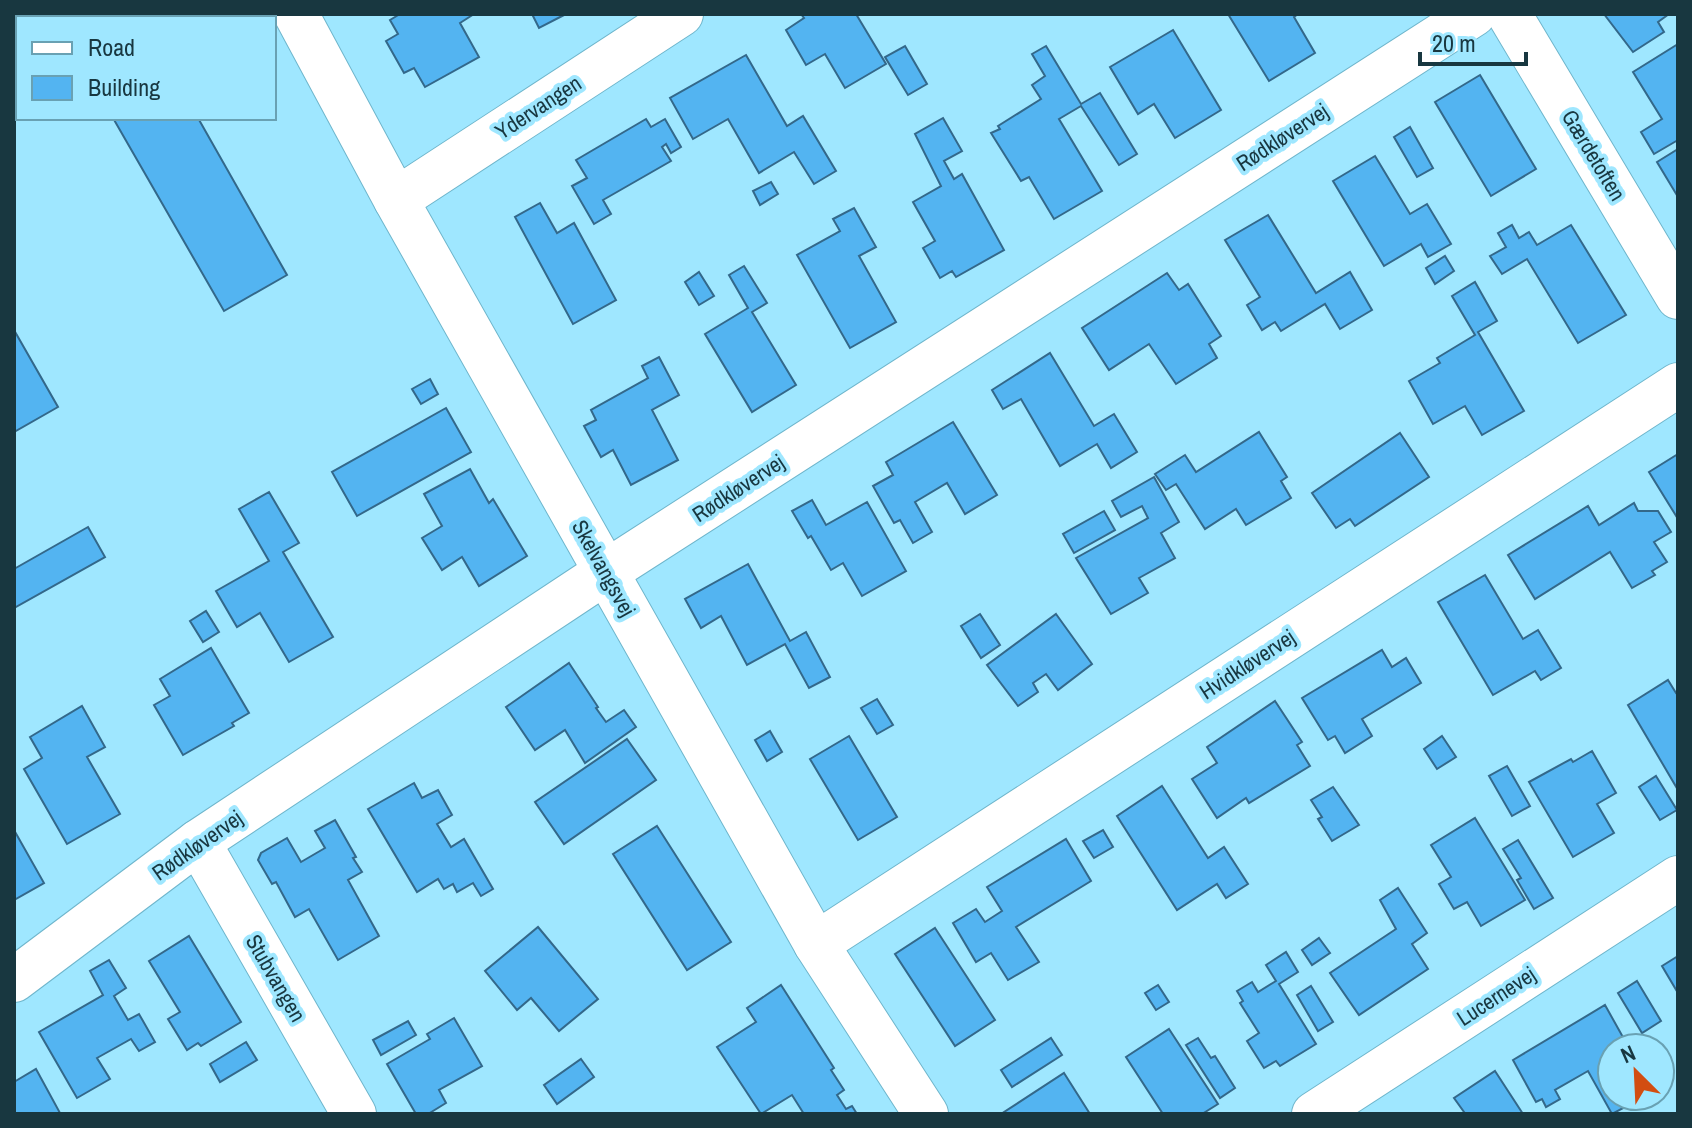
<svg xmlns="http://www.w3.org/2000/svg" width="1692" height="1128" font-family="'Archivo Narrow',sans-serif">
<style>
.building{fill:#53b4f1;stroke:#33688a;stroke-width:2}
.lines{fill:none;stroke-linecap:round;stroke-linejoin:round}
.minor-casing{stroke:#6fb6cc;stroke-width:46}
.minor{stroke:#fff;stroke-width:44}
.labels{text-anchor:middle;stroke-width:8;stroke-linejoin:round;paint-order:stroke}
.street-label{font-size:22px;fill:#183740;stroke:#9fe7ff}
</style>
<rect width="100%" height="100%" fill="#9fe7ff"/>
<g class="building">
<polygon points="31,14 113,14 115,18 33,18"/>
<polygon points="400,14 474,14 460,23 479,57 425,87 414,68 404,73 386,41 398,34 390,20"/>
<polygon points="532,14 566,14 539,28"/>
<polygon points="801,14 856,14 886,64 845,88 825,54 806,65 786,30 804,18"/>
<polygon points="1228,14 1298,14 1294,17 1315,53 1269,81"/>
<polygon points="1604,14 1669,14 1658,22 1664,32 1633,52"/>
<polygon points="1173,30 1221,110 1175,138 1154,104 1138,114 1110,67"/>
<polygon points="1678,44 1678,140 1654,154 1641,132 1662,119 1633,72"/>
<polygon points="905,46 927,84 908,95 885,57"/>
<polygon points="1046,46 1081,104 1100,93 1137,154 1119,165 1081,106 1059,119 1102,191 1054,219 1029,177 1021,181 991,133 1000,129 998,126 1041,99 1032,85 1045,76 1032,54"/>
<polygon points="746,55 787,126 803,116 836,171 814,184 794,152 759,173 728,119 693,139 670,98"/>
<polygon points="1480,75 1536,169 1491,196 1435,102"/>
<polygon points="113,118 198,118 287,275 224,311"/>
<polygon points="943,118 962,151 944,161 954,179 962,174 1004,250 956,277 952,271 940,278 923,248 935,241 913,202 941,186 915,134"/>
<polygon points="646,119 651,127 665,119 681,147 671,153 666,144 662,147 671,161 603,200 611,214 594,224 572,186 587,178 576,160"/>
<polygon points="1410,127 1433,168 1417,177 1394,137"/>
<polygon points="1678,149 1678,197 1657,162"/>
<polygon points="1375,156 1410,214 1427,204 1451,244 1428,257 1421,244 1384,266 1333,181"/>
<polygon points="771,182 778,194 760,205 753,191"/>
<polygon points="540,203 557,233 574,223 616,300 573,324 515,217"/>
<polygon points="854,208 876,247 859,256 896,322 850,348 797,255 840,231 833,219"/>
<polygon points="1268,215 1316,293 1350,272 1372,310 1340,329 1325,304 1281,331 1275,322 1262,330 1247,305 1260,297 1225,240"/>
<polygon points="1512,225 1519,238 1529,232 1537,245 1571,225 1626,315 1578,343 1527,259 1502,274 1490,256 1506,247 1498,233"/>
<polygon points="1445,256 1454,271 1435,284 1426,268"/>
<polygon points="744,266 767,303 752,312 796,385 752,412 705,334 748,308 729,275"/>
<polygon points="699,272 714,296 699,305 685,282"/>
<polygon points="1167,273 1179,290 1188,284 1221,336 1209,344 1217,358 1176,384 1149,344 1109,370 1082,328"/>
<polygon points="1475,282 1497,321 1478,332 1524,411 1482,435 1465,406 1433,424 1409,381 1440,363 1437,358 1475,335 1452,296"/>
<polygon points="14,330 58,407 14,432"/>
<polygon points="1050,353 1094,426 1114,414 1137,452 1111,468 1097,444 1060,466 1021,399 1003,409 992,390"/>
<polygon points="659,357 679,395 652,410 678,460 631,485 613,450 601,457 584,426 596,420 591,410 648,378 642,366"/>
<polygon points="430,379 438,394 421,404 412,389"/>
<polygon points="446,408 471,452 357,516 332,472"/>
<polygon points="953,422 997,495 965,514 947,483 915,502 932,532 913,543 900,520 894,523 873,486 893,475 886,462"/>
<polygon points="1259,432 1287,477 1281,481 1291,498 1246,525 1236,509 1205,529 1176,484 1166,490 1155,474 1185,455 1196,472"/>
<polygon points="1400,433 1429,477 1355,526 1350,519 1336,528 1312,493"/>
<polygon points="1678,454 1678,519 1649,472"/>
<polygon points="470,469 489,503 493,499 527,556 479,586 462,557 442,570 422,538 442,526 424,494"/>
<polygon points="1154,477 1179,522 1161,533 1175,558 1139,578 1148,593 1111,614 1076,558 1148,518 1142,506 1121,517 1112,501"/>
<polygon points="269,492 299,543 283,552 333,637 289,662 260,613 237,627 216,591 269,561 239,509"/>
<polygon points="812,500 826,525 867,502 906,571 862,596 843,563 831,570 811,536 808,538 792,511"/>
<polygon points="1634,503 1638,511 1658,511 1671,532 1654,542 1667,562 1652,571 1655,575 1632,588 1610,552 1535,599 1508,555 1588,506 1599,525"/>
<polygon points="1104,511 1115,530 1074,553 1063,534"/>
<polygon points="88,527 105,557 14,608 14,569"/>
<polygon points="748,564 790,641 806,632 830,677 809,688 785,644 747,665 721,616 701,628 685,599"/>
<polygon points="1485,575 1523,639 1538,630 1561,668 1541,680 1535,671 1493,695 1438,602"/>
<polygon points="206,611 219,632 203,642 190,621"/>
<polygon points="980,614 1000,645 981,658 961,626"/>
<polygon points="1056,614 1092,664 1058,690 1046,674 1033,683 1038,692 1018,706 987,665"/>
<polygon points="211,648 249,713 232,723 234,726 183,755 154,705 170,696 160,679"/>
<polygon points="1382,650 1392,667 1406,658 1421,683 1362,719 1372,736 1345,753 1335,736 1328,740 1302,698"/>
<polygon points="569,663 598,707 596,708 606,722 624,710 636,727 585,763 565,730 535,750 506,707"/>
<polygon points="1668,680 1676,693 1678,692 1678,790 1628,705"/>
<polygon points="877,699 893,725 877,734 861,708"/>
<polygon points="1275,701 1302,742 1297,745 1310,766 1249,803 1246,798 1217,818 1192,779 1217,763 1207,747"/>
<polygon points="82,706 105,747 87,757 120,814 67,844 24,769 42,758 30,737"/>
<polygon points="770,731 782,752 767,761 755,740"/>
<polygon points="849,736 897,817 858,840 810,759"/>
<polygon points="1442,736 1456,757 1437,769 1424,749"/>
<polygon points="627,739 656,780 564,844 535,802"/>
<polygon points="1592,751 1616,793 1597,804 1614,833 1573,857 1529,782 1571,759 1573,762"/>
<polygon points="1507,766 1530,806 1512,816 1489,776"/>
<polygon points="1656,776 1677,810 1660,820 1639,787"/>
<polygon points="414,783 422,798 438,790 452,815 437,824 451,847 464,839 493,889 481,896 473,883 457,892 453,884 444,889 438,879 417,892 368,809"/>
<polygon points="1162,786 1208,858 1224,847 1248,884 1226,898 1217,884 1177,910 1117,816"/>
<polygon points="1333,787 1359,825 1332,841 1318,819 1322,817 1311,800"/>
<polygon points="1475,818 1525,900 1481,926 1467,902 1454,909 1439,884 1451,877 1431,845"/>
<polygon points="335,820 356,857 353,858 362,872 348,880 379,936 338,960 309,909 295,917 276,882 272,884 258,860 261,853 287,838 301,862 325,848 315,831"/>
<polygon points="657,826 731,942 687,970 613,854"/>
<polygon points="14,830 44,883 14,900"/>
<polygon points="1103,830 1113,847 1094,858 1083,841"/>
<polygon points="1066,839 1091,881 1016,927 1039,962 1008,980 991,953 976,962 953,923 976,909 985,922 1002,911 987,887"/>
<polygon points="1518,840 1553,898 1534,909 1517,880 1521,878 1503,849"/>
<polygon points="1398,888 1427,933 1412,944 1428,969 1359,1015 1330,973 1396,929 1380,900"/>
<polygon points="538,927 598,999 559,1031 531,998 517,1010 485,971"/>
<polygon points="935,928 995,1020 955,1046 895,954"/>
<polygon points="189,936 241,1022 201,1046 198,1043 187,1050 168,1019 180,1012 149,961"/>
<polygon points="1319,938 1330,953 1312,965 1302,950"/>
<polygon points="1286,952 1298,972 1279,984 1316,1044 1280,1066 1276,1061 1264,1068 1247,1041 1259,1033 1240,1003 1243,1001 1237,991 1252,982 1258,992 1276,981 1266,965"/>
<polygon points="1678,956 1678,993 1662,966"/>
<polygon points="109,960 126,988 114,996 128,1020 139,1014 155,1042 139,1051 131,1039 97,1058 110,1079 77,1098 39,1032 103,995 90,971"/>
<polygon points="1637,981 1661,1021 1642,1033 1618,993"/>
<polygon points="781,985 834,1068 831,1070 844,1090 837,1095 846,1109 852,1106 857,1114 804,1114 792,1095 761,1114 717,1047 756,1022 747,1008"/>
<polygon points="1158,985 1169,1002 1156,1010 1145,993"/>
<polygon points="1311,986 1333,1022 1318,1031 1297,995"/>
<polygon points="1605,1005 1629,1048 1612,1048 1612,1096 1646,1096 1612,1114 1588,1071 1555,1090 1560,1099 1546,1107 1542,1099 1536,1102 1513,1060"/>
<polygon points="454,1018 482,1066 439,1090 446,1103 428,1114 416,1114 387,1064 430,1039 427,1034"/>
<polygon points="408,1021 416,1035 381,1055 373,1040"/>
<polygon points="1169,1029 1218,1104 1202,1114 1163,1114 1126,1057"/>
<polygon points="1051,1038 1062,1055 1012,1087 1001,1070"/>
<polygon points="1198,1038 1211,1058 1215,1056 1235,1088 1220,1098 1186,1045"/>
<polygon points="246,1042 257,1060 220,1082 210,1064"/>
<polygon points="581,1059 594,1077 557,1104 544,1085"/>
<polygon points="36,1069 60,1113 58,1114 14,1114 14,1082"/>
<polygon points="1495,1071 1523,1114 1461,1114 1464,1112 1454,1098"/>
<polygon points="1064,1073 1090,1114 1001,1114"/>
</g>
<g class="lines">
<defs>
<g id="minor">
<polyline points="296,14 396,200 816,944 926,1114"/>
<polyline points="1509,14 1678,297"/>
<polyline points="396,200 681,14"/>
<polyline points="198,842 354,1114"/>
<polyline points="816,944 1678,385"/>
<polyline points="14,980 198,842 606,572 1474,14"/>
<polyline points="1314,1114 1678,878"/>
</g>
</defs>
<use href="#minor" class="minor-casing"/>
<use href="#minor" class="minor"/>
</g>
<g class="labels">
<g class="street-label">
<text transform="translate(538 107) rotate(-33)" y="8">Ydervangen</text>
<text transform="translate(1282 137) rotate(-33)" y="8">Rødkløvervej</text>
<text transform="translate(1594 155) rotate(59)" y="8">Gærdetoften</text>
<text transform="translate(738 488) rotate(-33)" y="8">Rødkløvervej</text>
<text transform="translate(604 568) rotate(61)" y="8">Skelvangsvej</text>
<text transform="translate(1247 664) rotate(-33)" y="8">Hvidkløvervej</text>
<text transform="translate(197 845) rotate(-35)" y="8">Rødkløvervej</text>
<text transform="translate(276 978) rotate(60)" y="8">Stubvangen</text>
<text transform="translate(1496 996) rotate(-33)" y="8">Lucernevej</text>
</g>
</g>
<rect width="1692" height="1128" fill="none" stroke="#183740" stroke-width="32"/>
<rect x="16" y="16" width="260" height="104" fill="#9fe7ff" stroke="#69a1b3" stroke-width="2"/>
<rect x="32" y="42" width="40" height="12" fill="#ffffff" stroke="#69a1b3" stroke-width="2"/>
<text x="88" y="56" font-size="24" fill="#183740">Road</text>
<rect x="32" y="76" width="40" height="24" fill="#53b4f1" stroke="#69a1b3" stroke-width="2"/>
<text x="88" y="96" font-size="24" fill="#183740">Building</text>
<g transform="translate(1636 1072) rotate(336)"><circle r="38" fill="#9fe7ff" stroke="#69a1b3" stroke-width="2"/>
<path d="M0-6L14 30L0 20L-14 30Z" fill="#d24d11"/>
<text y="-12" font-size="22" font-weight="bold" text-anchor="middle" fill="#183740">N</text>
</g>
<path d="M1420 52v12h106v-12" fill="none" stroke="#183740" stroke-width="4"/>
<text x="1432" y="52" font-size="24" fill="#183740" stroke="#9fe7ff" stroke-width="6" paint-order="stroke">20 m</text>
</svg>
